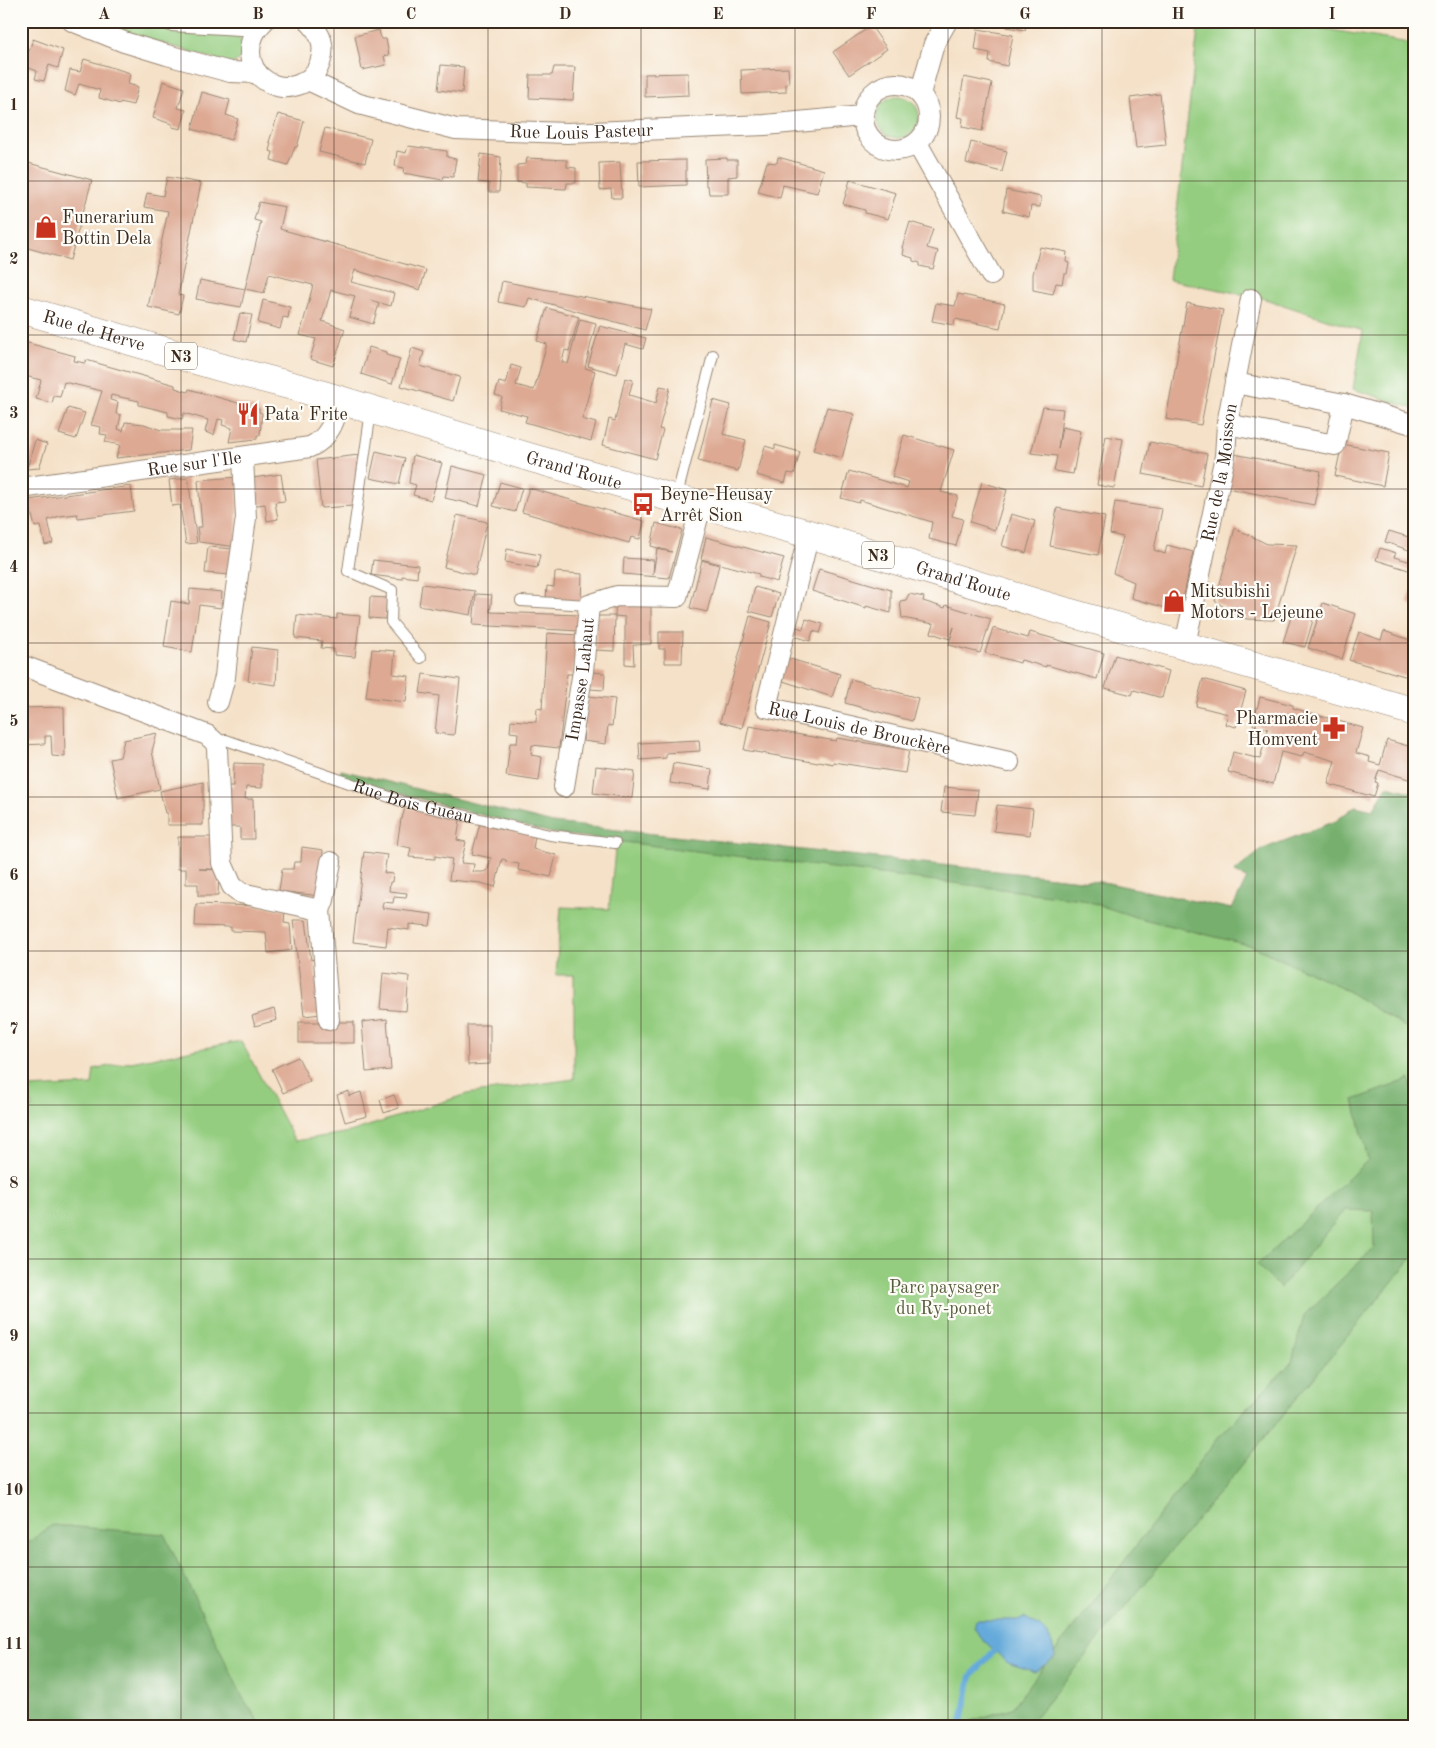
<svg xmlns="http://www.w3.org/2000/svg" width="1436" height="1748" font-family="'Old Standard TT',serif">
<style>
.green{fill:#94cd80;stroke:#687c4f}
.forest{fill:#77b06e;stroke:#596d46}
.water{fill:#65aada;stroke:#506a7c}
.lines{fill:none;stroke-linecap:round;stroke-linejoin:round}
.stream{stroke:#65aada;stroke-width:6}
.building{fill:#dda993}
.service-casing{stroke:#988673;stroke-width:12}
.minor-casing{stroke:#988673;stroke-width:22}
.primary-casing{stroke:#988673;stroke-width:29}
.service{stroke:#fff;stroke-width:10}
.minor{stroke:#fff;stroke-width:20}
.primary{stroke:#fff;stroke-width:28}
.grid{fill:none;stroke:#3b2a1e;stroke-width:1;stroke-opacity:0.55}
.labels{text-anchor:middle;stroke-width:4.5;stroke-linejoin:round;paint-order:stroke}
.shield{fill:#fdfcf7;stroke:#75695f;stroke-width:1}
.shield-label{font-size:16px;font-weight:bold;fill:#3b2a1e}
.street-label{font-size:18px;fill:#3b2a1e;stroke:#fdfcf7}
.poi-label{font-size:18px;fill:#3b2a1e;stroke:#fdfcf7;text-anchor:start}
.park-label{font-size:18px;fill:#565b3b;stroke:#fdfcf7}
.neatline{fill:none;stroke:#3b2a1e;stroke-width:2}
.grid-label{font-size:16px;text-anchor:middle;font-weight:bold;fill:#3b2a1e}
</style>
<rect width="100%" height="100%" fill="#fdfcf7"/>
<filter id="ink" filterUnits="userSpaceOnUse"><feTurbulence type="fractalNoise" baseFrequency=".02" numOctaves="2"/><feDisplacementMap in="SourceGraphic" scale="10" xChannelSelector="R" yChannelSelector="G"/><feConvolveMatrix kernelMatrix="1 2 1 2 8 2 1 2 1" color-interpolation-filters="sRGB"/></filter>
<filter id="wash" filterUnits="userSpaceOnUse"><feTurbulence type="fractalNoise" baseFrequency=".0096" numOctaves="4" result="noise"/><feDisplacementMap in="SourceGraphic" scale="20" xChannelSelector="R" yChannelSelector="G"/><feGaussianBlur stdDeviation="1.12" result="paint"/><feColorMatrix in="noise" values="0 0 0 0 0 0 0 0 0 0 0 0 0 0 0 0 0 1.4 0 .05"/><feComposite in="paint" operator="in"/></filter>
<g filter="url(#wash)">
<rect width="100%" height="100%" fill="#f5e1c8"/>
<g class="green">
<path d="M 88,21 L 137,21 L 145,24 L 229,34 L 240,38 C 246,50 244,58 232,64 Z"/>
<polygon points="1199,21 1278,21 1415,44 1415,409 1353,389 1363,331 1262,298 1169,280"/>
<circle cx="898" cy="117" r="21"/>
<polygon points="616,841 808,852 1108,883 1415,960 1415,1727 21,1727 21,1107 32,1108 28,1088 92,1085 94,1069 241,1041 295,1141 350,1132 467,1094 574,1079 574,975 556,975 561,907 609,909"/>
</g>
<g class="forest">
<polygon points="341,770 553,823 1108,883 1232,909 1247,878 1234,872 1263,849 1336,821 1355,806 1373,810 1387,786 1415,793 1415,895 1403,930 1415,934 1415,1033 1339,986 1252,946 1135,917 1081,899 551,833 340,778"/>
<polygon points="1410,1079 1415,1108 1415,1254 1027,1727 953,1727 1012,1708 1219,1437 1292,1362 1304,1315 1374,1248 1373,1211 1345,1210 1280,1288 1257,1265 1368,1160 1354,1100"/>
<polygon points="52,1525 164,1534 243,1698 261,1725 265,1727 21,1727 21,1548"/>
</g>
<path class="water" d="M 1024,1617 C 1043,1628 1052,1634 1055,1657 L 1035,1672 L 1008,1663 L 980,1637 L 974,1627 L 976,1620 L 1018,1620 Z"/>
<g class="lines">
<polyline class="stream" points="961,1727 971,1676 994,1651"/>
</g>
<g id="blocks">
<g class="building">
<polygon points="1007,21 1027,21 1025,30 1007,27"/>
<polygon points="871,26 887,49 849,75 833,52"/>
<polygon points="978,29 1013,35 1007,66 989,62 990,53 975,50"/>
<polygon points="379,30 381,39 386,39 389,55 384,56 386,65 362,70 355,36"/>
<polygon points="33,39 63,50 58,68 49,65 44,81 35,79 37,71 24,66"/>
<polygon points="84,59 130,73 128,84 138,87 133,105 120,102 120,104 99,98 100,90 79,84 75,95 65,91 70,70 80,72"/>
<polygon points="441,65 464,67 462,93 438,90"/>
<polygon points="554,67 575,67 573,100 529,98 530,75 552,75"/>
<polygon points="788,68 789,83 786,84 786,92 742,94 741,70"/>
<polygon points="688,73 689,95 645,97 645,74"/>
<polygon points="964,77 992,83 982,131 962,127 963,118 957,117"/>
<polygon points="163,81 184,88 178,108 186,110 181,129 172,127 172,124 153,118"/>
<polygon points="202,92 230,100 226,115 238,119 231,140 192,129"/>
<polygon points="1160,94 1166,145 1136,148 1130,98"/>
<polygon points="278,114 304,121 297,147 295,147 288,165 271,160 273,152 269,151 271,143 269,142"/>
<polygon points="325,128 371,139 365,163 319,152"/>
<polygon points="971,142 1007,151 1002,172 966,163"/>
<polygon points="408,146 447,151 447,157 456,159 453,177 444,176 443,180 403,173 404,168 395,166 397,151 406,153"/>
<polygon points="481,154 501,157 499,192 489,192 489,183 478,182"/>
<polygon points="778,157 824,170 817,193 783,185 780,198 758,192 767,162 777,163"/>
<polygon points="527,158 567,160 567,167 576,168 576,183 567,183 566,189 526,187 526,183 517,182 517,165 526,164"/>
<polygon points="727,158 727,160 737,160 737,176 728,177 728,194 709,194 708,186 706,186 705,159"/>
<polygon points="686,160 686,185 639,187 638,161"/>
<polygon points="21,161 92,180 70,260 21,246"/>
<polygon points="620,162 622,198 612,198 611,189 600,190 599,163"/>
<polygon points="167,177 201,183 178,295 183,296 179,314 148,307 168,211 144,207 147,193 163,196"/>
<polygon points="850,180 896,193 888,219 865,213 865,210 843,204"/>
<polygon points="1006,190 1041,197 1040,207 1031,206 1029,217 1003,211"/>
<polygon points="259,202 285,207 280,229 426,270 420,290 355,270 351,282 394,293 391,306 370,300 379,304 373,324 349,317 355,296 331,290 322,321 345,329 333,366 310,359 316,339 300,335 313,285 269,274 264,293 245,289 261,222 254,220"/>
<polygon points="910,222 933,229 927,248 938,251 933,269 920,266 920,263 913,261 913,258 903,255 904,249 902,248"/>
<polygon points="1040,247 1067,252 1066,262 1069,263 1067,274 1064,274 1062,284 1056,283 1053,294 1033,290 1033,274"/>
<polygon points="200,280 245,289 241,307 196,299"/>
<polygon points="502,281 532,287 651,309 645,330 529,298 526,307 498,302"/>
<polygon points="958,294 1005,304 1000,328 955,319 954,325 932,321 936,303 955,306"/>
<polygon points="263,300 290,307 288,318 283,317 280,329 258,323"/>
<polygon points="1187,303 1223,310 1201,425 1166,419"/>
<polygon points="547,308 579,317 569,351 565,350 562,362 568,364 580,319 596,323 585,368 595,371 582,419 596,423 591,441 525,422 527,416 499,409 502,397 495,395 499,382 506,384 511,365 521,368 516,385 534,390 547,344 537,341"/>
<polygon points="240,313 252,315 246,342 234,339"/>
<polygon points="600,326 646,338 643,349 625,344 617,374 588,366"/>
<polygon points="21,341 75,356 74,361 85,363 86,360 175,385 175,388 188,392 189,389 259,409 259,412 262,413 260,435 257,435 257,439 229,442 232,428 222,425 223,420 218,419 214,435 205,432 208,420 184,413 182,419 168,416 168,412 139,405 139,401 111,395 110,400 118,402 116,414 121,415 118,429 123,431 125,422 144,424 161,430 192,430 189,450 116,458 120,445 105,442 107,435 100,434 101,427 91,425 102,391 64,382 60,397 54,396 52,403 36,399 41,380 21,375"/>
<polygon points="369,347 386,352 386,355 400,359 392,384 361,374"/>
<polygon points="412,348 424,352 420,366 460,377 453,401 401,386"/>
<polygon points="625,378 633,380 629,395 656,403 660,386 670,388 659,429 663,430 655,459 603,445 609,419 615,421"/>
<polygon points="713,400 731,405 723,434 746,440 738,471 698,461"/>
<polygon points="827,407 854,414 842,458 813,450"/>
<polygon points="1043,407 1063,409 1058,449 1062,427 1081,431 1073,474 1054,471 1057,456 1031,453"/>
<polygon points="68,408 85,413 76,439 59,434"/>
<polygon points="904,435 954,450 941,492 958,496 952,516 963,519 956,546 929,539 932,522 860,500 859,503 841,498 849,471 907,488 909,482 892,477"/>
<polygon points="1106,436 1123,439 1114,488 1097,485"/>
<polygon points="35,440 47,444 39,468 27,469"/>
<polygon points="1150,442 1207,454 1201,486 1143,474"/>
<polygon points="1342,444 1389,453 1383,486 1335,476"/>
<polygon points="775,445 800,452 794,474 788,473 785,483 757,475 765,446 775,449"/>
<polygon points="376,451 405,458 399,484 370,478"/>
<polygon points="1234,454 1321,471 1314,505 1227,488"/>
<polygon points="359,455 353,506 321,508 316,460"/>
<polygon points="413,455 442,463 431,500 413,495 416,485 409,483"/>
<polygon points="452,466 487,475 479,506 445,498"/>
<polygon points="281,474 285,501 275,502 278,519 267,521 265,504 251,506 252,478"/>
<polygon points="238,477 236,547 199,542 197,527 202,527 198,480"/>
<polygon points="188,478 197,543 186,544 180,505 172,506 169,480"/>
<polygon points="500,482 522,488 515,512 493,506"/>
<polygon points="982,482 1007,490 995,530 970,522"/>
<polygon points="131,486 134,511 78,518 77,514 60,516 48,520 53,543 45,545 41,526 35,527 28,500"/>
<polygon points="529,488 644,521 640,539 631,537 629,543 522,512"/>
<polygon points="22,498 25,517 21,517 21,499"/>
<polygon points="1115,502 1162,509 1154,550 1165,554 1167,545 1193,552 1183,600 1170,609 1131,598 1134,582 1113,573 1123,537 1110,534"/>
<polygon points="1057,508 1105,517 1098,555 1050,546"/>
<polygon points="1011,514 1035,521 1026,553 1002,546"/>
<polygon points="457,515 487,522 475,575 444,567"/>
<polygon points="656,523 682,530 669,578 623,574 624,558 654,560 653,575 657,549 672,552 651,546"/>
<polygon points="1235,528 1267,544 1297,545 1274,620 1247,619 1236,615 1215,601"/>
<polygon points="1389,531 1415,539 1415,552 1385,542"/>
<polygon points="706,537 784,558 777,582 759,577 759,574 701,559"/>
<polygon points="208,547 234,549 231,575 205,573"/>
<polygon points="1380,548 1396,553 1394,557 1415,563 1415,572 1376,560"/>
<polygon points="507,549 540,555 537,568 505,562"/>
<polygon points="373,560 418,565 417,578 402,576 402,579 371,575"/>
<polygon points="702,560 719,565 707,612 690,608"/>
<polygon points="819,569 891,590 891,613 866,606 866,608 812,591"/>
<polygon points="555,572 582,574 581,602 546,599 547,586 554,587"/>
<polygon points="422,584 475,591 471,615 419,606"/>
<polygon points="755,587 779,594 772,617 749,611"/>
<polygon points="190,589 222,592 221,608 199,605 192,652 164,647 171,601 189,604"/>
<polygon points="1412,590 1415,591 1415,606 1407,603"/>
<polygon points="476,594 492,595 490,612 580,615 579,631 473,625"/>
<polygon points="909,594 924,597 923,601 945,608 946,605 991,619 980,653 949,645 954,627 950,639 931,633 934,624 902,618 900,601 906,600"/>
<polygon points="370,597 387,598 385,619 369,618"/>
<polygon points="616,599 651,601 651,644 633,645 634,665 625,664 625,617 615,616"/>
<polygon points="1323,603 1356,614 1342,659 1308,648"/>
<polygon points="337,614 360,616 355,657 334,655 334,649 321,648 322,641 295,638 297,615 337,619"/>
<polygon points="1292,614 1313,620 1305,647 1283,642"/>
<polygon points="597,616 615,616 614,651 595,650"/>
<polygon points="750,616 771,622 742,728 720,722"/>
<polygon points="806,619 823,624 820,633 813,631 810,641 794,636 796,627 803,629"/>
<polygon points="993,628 1028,638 1030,632 1104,653 1097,679 1046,665 1046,667 1021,660 1020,663 985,653"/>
<polygon points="1415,628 1415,679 1349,660 1359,632 1381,640 1384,631 1410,640"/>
<polygon points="659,632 683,632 682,663 665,663 665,649 659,649"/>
<polygon points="547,633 578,635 577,660 574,660 573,674 567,674 559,748 532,745 531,755 542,757 539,781 506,776 510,743 517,743 518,733 510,732 511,720 536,722 537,708 542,709"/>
<polygon points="252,647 278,650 276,685 248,681"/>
<polygon points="372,649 395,651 393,674 409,676 406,702 366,697"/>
<polygon points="1115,655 1169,671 1162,698 1134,690 1132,695 1105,688"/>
<polygon points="787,658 840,674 832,697 780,680"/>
<polygon points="591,672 605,673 604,690 590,689"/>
<polygon points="423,674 460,679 454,735 435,733 439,696 420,693"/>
<polygon points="851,679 918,698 912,721 845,703"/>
<polygon points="1203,679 1246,691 1236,727 1225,724 1228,714 1196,706"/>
<polygon points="588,696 615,699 612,726 608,725 606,744 583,741"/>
<polygon points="1260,697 1293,705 1293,708 1363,728 1356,753 1370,757 1369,762 1380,765 1387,740 1415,748 1415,781 1379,770 1375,782 1378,783 1374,797 1328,784 1335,761 1304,752 1302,757 1281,752 1273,784 1228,772 1233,752 1260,759 1268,729 1253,725"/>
<polygon points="64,707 65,757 52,756 51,736 45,736 45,744 21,745 21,708"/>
<polygon points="749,726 836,741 837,738 909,750 905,773 833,762 833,764 819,761 818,763 744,750"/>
<polygon points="157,733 152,751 160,789 118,798 110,759 120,757 124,740"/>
<polygon points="699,740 700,751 666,753 666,758 640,760 639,743"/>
<polygon points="234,763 262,764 262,788 246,787 245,799 253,799 254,839 240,839 240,827 227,827 228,786 233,786"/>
<polygon points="673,763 712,769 710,789 670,783"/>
<polygon points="596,766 635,771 632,798 593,793"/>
<polygon points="203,782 203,825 167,825 167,813 165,813 160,791"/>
<polygon points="944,787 978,790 975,815 941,812"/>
<polygon points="997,805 1033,809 1030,835 994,831"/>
<polygon points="405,807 460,820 457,840 466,842 461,863 474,864 473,872 483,872 488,870 491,858 472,854 480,823 535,836 533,849 556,855 551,877 518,870 519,864 506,862 506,860 502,859 495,887 481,883 449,880 452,859 435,856 435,859 409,857 411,848 397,845 401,819 402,819"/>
<polygon points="178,837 213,837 213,869 199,869 219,870 218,896 198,896 198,884 186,884 186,869 178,869"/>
<polygon points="302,847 323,850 320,896 279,891 282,869 293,869 294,862 301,862"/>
<polygon points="364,852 387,855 384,873 393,874 392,882 390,882 389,891 407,893 406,898 394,897 393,903 383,902 382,908 432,914 430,926 409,924 409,930 388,927 386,946 353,942"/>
<polygon points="196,904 258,906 285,910 284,923 290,924 292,950 268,953 266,932 231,931 231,927 195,926"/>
<polygon points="293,920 306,920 311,960 314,959 321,1014 304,1016"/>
<polygon points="383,973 409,976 406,1011 380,1009"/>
<polygon points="274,1009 277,1020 255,1026 252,1016"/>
<polygon points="387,1019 391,1070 366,1072 362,1022"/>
<rect x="299" y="1022" width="55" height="21"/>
<polygon points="467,1025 490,1025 490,1064 468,1065"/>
<polygon points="298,1057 310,1081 283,1093 272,1069"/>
<polygon points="349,1091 349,1096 361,1092 367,1116 345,1122 337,1095"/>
<polygon points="394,1095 399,1108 384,1113 380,1100"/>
</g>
</g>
</g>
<g filter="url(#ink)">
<use href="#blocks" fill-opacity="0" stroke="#988673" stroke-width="1"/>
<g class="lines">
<defs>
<g id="service">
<polyline points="371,411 348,571 392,590 391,622 421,658"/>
<polyline points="676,499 713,355"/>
<polyline points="521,601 589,605"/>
<path id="s1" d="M 215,742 L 226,740 L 401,801 L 550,835 L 615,843"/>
</g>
<g id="minor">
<polyline points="72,21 124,42 167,55 230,72 257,73"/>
<polyline points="171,21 258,26"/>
<path d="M 264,21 C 246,37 244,67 266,81 C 286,94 312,85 320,63 C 326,46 321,34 309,21"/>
<path id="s2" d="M 308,80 L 359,104 L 456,129 L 567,133 L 765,125 L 862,116"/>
<circle cx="896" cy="117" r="33"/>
<polyline points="920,94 934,44 947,21"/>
<polyline points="917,143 991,275"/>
<polyline points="1235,383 1344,404 1415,425"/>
<polyline points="1227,424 1335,445 1344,404"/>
<path id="s3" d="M 21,488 L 310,447 C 330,438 335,419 341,400"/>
<path id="s4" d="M 809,534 L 766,707 L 1009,762"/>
<path id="s5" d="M 1185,645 L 1225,456 L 1227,424 L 1251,299"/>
<polyline points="21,665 207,735 215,742 217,748 222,863 232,886 241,893 320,910 329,1020"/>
<polyline points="218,702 225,677 229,638 246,518 243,458"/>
<path id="s6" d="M 564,787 L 583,671 L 589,605 L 617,596 L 677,597 L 701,506"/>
<polyline points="320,910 324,900 331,862"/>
</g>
<g id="primary">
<path id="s7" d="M 21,309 L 223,368 L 300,388 L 532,458 L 676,499 L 727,511 L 809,534 L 1043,605 L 1415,712"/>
</g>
</defs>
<use href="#service" class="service-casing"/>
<use href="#minor" class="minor-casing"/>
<use href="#primary" class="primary-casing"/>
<use href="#service" class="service"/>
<use href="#minor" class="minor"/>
<use href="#primary" class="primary"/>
</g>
</g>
<path class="grid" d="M 181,21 L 181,1727M 334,21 L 334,1727M 488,21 L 488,1727M 641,21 L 641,1727M 795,21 L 795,1727M 948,21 L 948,1727M 1102,21 L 1102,1727M 1255,21 L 1255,1727M 21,181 L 1415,181M 21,335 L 1415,335M 21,489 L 1415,489M 21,643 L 1415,643M 21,797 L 1415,797M 21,951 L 1415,951M 21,1105 L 1415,1105M 21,1259 L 1415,1259M 21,1413 L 1415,1413M 21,1567 L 1415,1567"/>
<defs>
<symbol id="shop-bare" viewBox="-9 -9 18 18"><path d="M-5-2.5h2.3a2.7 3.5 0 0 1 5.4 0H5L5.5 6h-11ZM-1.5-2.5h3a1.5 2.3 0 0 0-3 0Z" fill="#c8321e" stroke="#fdfcf7" stroke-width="2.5" paint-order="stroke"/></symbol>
<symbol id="restaurant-bare" viewBox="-9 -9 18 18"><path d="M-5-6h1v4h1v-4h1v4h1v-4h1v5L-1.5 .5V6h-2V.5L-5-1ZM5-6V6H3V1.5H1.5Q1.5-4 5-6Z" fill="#c8321e" stroke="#fdfcf7" stroke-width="2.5" paint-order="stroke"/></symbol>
<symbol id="bus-bare" viewBox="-9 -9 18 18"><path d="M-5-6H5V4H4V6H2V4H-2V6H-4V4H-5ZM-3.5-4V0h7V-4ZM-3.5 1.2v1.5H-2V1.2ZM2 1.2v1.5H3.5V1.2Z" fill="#c8321e" stroke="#fdfcf7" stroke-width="2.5" paint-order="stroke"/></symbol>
<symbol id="pharmacy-bare" viewBox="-9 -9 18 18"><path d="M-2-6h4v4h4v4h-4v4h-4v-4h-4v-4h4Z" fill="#c8321e" stroke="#fdfcf7" stroke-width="2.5" paint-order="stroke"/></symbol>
</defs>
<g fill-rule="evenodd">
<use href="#shop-bare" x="30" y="211" width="32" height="32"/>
<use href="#restaurant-bare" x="232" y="398" width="32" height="32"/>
<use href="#bus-bare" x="627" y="488" width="32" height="32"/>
<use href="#shop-bare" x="1158" y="585" width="32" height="32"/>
<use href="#pharmacy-bare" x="1318" y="712" width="32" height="32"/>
</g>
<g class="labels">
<g class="shield">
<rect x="165" y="342.5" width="32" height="27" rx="4"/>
<rect x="862" y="541.5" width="32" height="27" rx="4"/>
</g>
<g class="shield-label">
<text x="181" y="362">N3</text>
<text x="878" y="561">N3</text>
</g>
<g class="street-label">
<text dy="6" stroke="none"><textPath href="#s2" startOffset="282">Rue Louis Pasteur</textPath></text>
<text dy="6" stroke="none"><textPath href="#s7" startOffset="76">Rue de Herve</textPath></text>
<text dy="6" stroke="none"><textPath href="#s3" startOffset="175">Rue sur l'Ile</textPath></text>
<text dy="6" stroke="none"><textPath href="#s7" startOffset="576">Grand'Route</textPath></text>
<text dy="6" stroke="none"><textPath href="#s5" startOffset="176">Rue de la Moisson</textPath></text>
<text dy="6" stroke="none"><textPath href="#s7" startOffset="981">Grand'Route</textPath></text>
<text dy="6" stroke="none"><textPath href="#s6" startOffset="109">Impasse Lahaut</textPath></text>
<text dy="6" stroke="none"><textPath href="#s4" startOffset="274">Rue Louis de Brouckère</textPath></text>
<text dy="6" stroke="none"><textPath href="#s1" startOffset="208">Rue Bois Guéau</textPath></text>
</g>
<g class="poi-label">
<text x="62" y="223">Funerarium<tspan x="62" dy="21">Bottin Dela</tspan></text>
<text x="264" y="420">Pata' Frite</text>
<text x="660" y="500">Beyne-Heusay<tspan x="660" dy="21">Arrêt Sion</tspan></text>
<text x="1190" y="597">Mitsubishi<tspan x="1190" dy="21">Motors - Lejeune</tspan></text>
<text x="1318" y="724" text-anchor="end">Pharmacie<tspan x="1318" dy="21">Homvent</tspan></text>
</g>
<g class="park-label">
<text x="944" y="1293">Parc paysager<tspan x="944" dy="21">du Ry-ponet</tspan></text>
</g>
</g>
<rect width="1436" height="1748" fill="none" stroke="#fdfcf7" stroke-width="55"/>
<rect x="28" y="28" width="1380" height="1692" class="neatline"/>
<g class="grid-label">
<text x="104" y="19">A</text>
<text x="258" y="19">B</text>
<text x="411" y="19">C</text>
<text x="565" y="19">D</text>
<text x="718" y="19">E</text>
<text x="871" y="19">F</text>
<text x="1025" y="19">G</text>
<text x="1178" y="19">H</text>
<text x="1332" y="19">I</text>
<text x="14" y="110">1</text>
<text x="14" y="264">2</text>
<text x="14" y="418">3</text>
<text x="14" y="572">4</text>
<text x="14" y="726">5</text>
<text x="14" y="880">6</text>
<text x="14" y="1034">7</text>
<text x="14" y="1188">8</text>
<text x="14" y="1341">9</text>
<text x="14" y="1495">10</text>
<text x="14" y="1649">11</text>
</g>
</svg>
